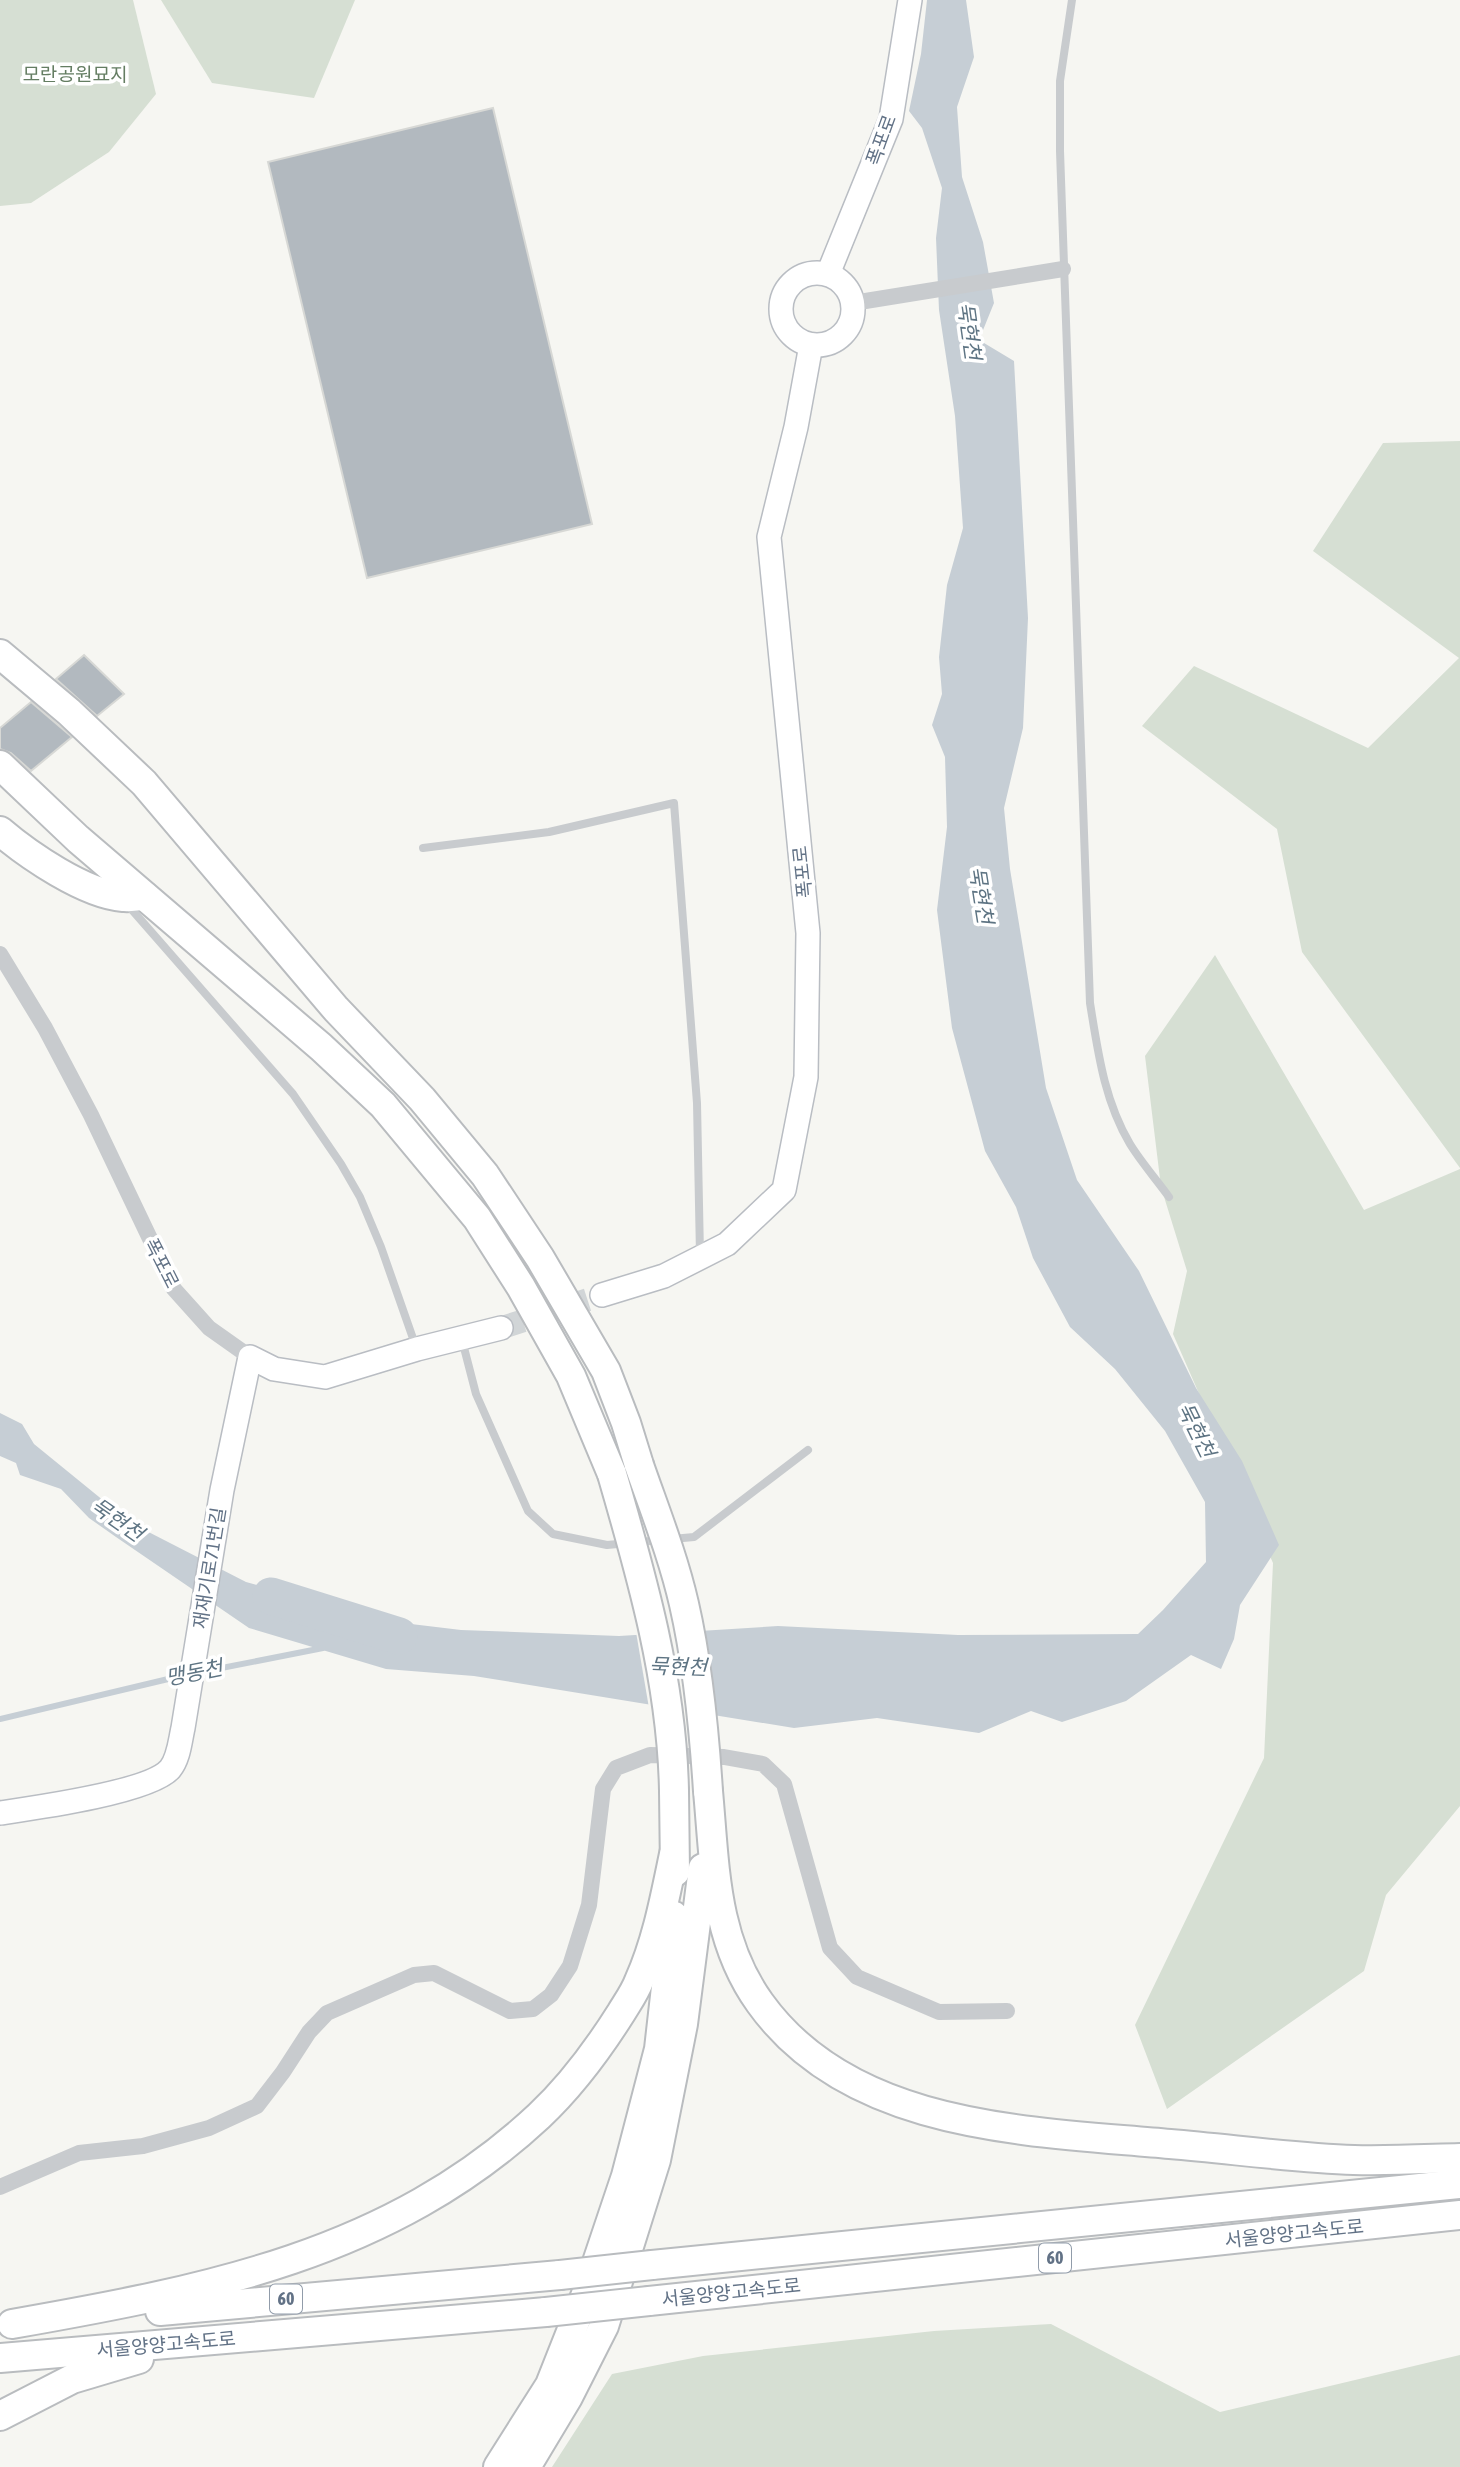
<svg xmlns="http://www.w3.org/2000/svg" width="1460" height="2467" font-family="'Asap Condensed','Noto Sans KR',sans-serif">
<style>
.green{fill:#d6dfd3}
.water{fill:#c6ced5}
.pier{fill:#f6f6f2}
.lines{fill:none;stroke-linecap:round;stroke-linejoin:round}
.stream{stroke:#c6ced5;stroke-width:6}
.river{stroke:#c6ced5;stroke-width:37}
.building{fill:#b2b9bf;stroke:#d7d8d5;stroke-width:2}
.secondary-tunnel{stroke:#d1d5d7;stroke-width:23;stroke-dasharray:23 11;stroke-linecap:butt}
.secondary-casing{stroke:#b9bdc3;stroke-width:26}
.motorway-casing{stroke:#b9bcbf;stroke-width:32}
.service{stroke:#c8cbce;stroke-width:8}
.minor{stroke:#c8cbce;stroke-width:16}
.secondary{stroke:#fff;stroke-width:23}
.motorway{stroke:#fff;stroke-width:28}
.motorway-bridge-casing{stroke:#b9bcbf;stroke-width:32;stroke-linecap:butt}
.motorway-bridge{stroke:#fff;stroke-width:28}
.labels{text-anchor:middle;stroke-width:7;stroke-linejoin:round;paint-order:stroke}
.shield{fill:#fff;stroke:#919caa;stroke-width:2}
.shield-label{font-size:18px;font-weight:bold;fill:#627286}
.park-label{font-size:19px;fill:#647d62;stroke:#fff}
.street-label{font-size:19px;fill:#627286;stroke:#fff}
.water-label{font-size:21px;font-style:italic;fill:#5e7483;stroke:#fff}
</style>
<rect width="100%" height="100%" fill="#f6f6f2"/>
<g class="green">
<polygon points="0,0 133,0 156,94 109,152 31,203 0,206"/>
<polygon points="161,0 355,0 314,98 212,83"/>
<polygon points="1460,441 1460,1168 1302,952 1277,829 1142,726 1194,666 1368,748 1459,658 1313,551 1383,443"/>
<polygon points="1215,955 1364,1210 1460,1169 1460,1806 1386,1895 1364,1971 1167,2109 1135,2025 1264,1758 1273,1563 1173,1334 1187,1271 1161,1187 1145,1056"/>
<polygon points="1051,2324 1220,2412 1460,2355 1460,2467 552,2467 612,2374 703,2356 934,2331"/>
</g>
<polygon class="water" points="927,0 966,0 974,57 957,107 962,177 983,242 994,303 979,340 1014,361 1028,618 1023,728 1004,808 1010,869 1046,1088 1077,1180 1139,1271 1196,1388 1242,1461 1279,1545 1240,1605 1234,1639 1221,1669 1191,1655 1126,1701 1062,1722 1031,1711 979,1733 877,1718 794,1728 474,1676 386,1669 249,1628 116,1537 89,1518 61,1489 20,1475 16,1463 0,1456 0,1413 22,1424 34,1444 131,1523 246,1582 276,1590 341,1622 386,1621 461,1630 619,1636 778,1626 958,1635 1138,1634 1163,1610 1206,1562 1205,1502 1165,1431 1115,1369 1070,1327 1033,1258 1016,1207 985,1151 952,1028 937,910 947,827 945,757 932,725 942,694 939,657 947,585 963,528 955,416 939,310 936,238 942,188 922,128 909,111 921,54"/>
<polygon class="pier" points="703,1628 717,1719 649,1708 636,1632"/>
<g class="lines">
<g class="stream">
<polyline points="196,1673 323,1648"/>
<polyline points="0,1719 185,1675"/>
</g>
<polyline class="river" points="271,1596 399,1636"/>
</g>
<g class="building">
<polygon points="493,108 592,524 367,578 268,162"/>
<polygon points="84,655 124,694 97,716 56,679"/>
<polygon points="31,702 72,737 31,771 11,753 0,749 0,728"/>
</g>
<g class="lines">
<polyline class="secondary-tunnel" points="501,1328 602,1295"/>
<defs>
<g id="secondary">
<circle cx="817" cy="309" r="36"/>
<polyline points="828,274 891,119 910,0"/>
<polyline points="602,1295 664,1276 727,1244 784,1190 806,1077 808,933 769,537 796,427 811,345"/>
<path d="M 0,1813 C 34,1808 150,1792 170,1769 C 179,1758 180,1741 183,1728 L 222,1490 L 250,1357 L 274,1369 L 325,1377 L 417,1349 L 501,1328"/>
</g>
<g id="motorway">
<polyline points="0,654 69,712 144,783 336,1009 422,1099 485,1175 540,1258 606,1371 626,1423 639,1465"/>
<polyline points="0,765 78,839 321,1047 383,1105 477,1218 521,1287 571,1376 612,1474"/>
<path d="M 0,831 C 28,855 85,894 123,897 C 130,898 137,896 144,896"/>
<polyline points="674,1791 675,1872"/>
<path d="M 708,1791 C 715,1866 714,1939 760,2003 C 851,2130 1030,2131 1170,2144 C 1231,2149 1293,2158 1354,2160 C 1389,2161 1425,2159 1460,2158"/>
<polyline points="652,2265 1460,2184"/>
<polyline points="649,2301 1460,2215"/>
<polyline points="160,2311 560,2275"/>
<path d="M 12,2324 C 205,2290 390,2255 539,2116 C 572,2085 597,2051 621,2013 C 627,2003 635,1992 639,1981 C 657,1941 665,1897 674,1854"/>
<polyline points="0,2358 546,2312"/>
<polyline points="0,2416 72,2379 139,2359"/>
<polyline points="498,2467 550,2385 588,2289 626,2176 659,2049 674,1916"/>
<polyline points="526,2467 568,2397 604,2326 656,2160 683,2024 703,1868"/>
</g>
</defs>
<use href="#secondary" class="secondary-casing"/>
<use href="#motorway" class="motorway-casing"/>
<g class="service">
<path d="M 1072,0 L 1060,81 L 1060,151 L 1090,1003 C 1098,1052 1104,1100 1130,1144 C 1141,1162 1156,1179 1169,1197"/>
<polyline points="423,848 549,832 674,803 697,1103 700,1255"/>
<polyline points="126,903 293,1094 341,1164 360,1197 381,1247 416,1347"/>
<polyline points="462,1340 476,1394 528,1511 553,1534 607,1545 694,1537 808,1450"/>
</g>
<g class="minor">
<polyline points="853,303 1063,269"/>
<polyline points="0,954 45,1028 91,1115 174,1289 209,1328 250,1357"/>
<polyline points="0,2187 79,2153 143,2146 209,2128 257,2106 283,2072 309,2032 327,2013 414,1975 434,1973 510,2011 533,2009 551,1995 570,1966 589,1905 603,1789 616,1768 650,1755 724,1757 763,1764 784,1784 830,1948 857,1977 939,2012 1007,2011"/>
</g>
<use href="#secondary" class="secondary"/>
<use href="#motorway" class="motorway"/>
<defs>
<g id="motorway-bridge">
<path d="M 639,1465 C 655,1511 673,1556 684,1604 C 698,1665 704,1728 708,1791"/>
<path d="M 612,1474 C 642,1577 672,1682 674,1791"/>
<polyline points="560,2275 652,2265"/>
<polyline points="546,2312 649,2301"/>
</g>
</defs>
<use href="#motorway-bridge" class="motorway-bridge-casing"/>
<use href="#motorway-bridge" class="motorway-bridge"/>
</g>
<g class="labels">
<g class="shield">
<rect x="1039" y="2243.5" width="32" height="29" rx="5"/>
<rect x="270" y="2284.5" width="32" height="29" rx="5"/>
</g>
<g class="shield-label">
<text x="1055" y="2264">60</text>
<text x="286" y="2305">60</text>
</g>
<g class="park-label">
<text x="75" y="81">모란공원묘지</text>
</g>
<g class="street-label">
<text transform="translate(881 140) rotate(-70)" y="7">폭포로</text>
<text transform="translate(802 872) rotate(-96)" y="7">폭포로</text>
<text transform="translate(162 1263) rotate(63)" y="7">폭포로</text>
<text transform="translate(209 1568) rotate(-81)" y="7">재재기로71번길</text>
<text transform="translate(1294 2233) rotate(-6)" y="7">서울양양고속도로</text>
<text transform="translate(731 2292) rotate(-6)" y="7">서울양양고속도로</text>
<text transform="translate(166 2344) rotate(-5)" y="7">서울양양고속도로</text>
</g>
<g class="water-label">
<text transform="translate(969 331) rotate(82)" y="7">묵현천</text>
<text transform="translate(981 895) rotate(81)" y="7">묵현천</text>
<text transform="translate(1196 1430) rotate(64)" y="7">묵현천</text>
<text transform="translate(117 1520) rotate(35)" y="7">묵현천</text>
<text transform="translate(678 1667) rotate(2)" y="7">묵현천</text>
<text transform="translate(194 1673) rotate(-11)" y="7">맹동천</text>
</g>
</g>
</svg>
